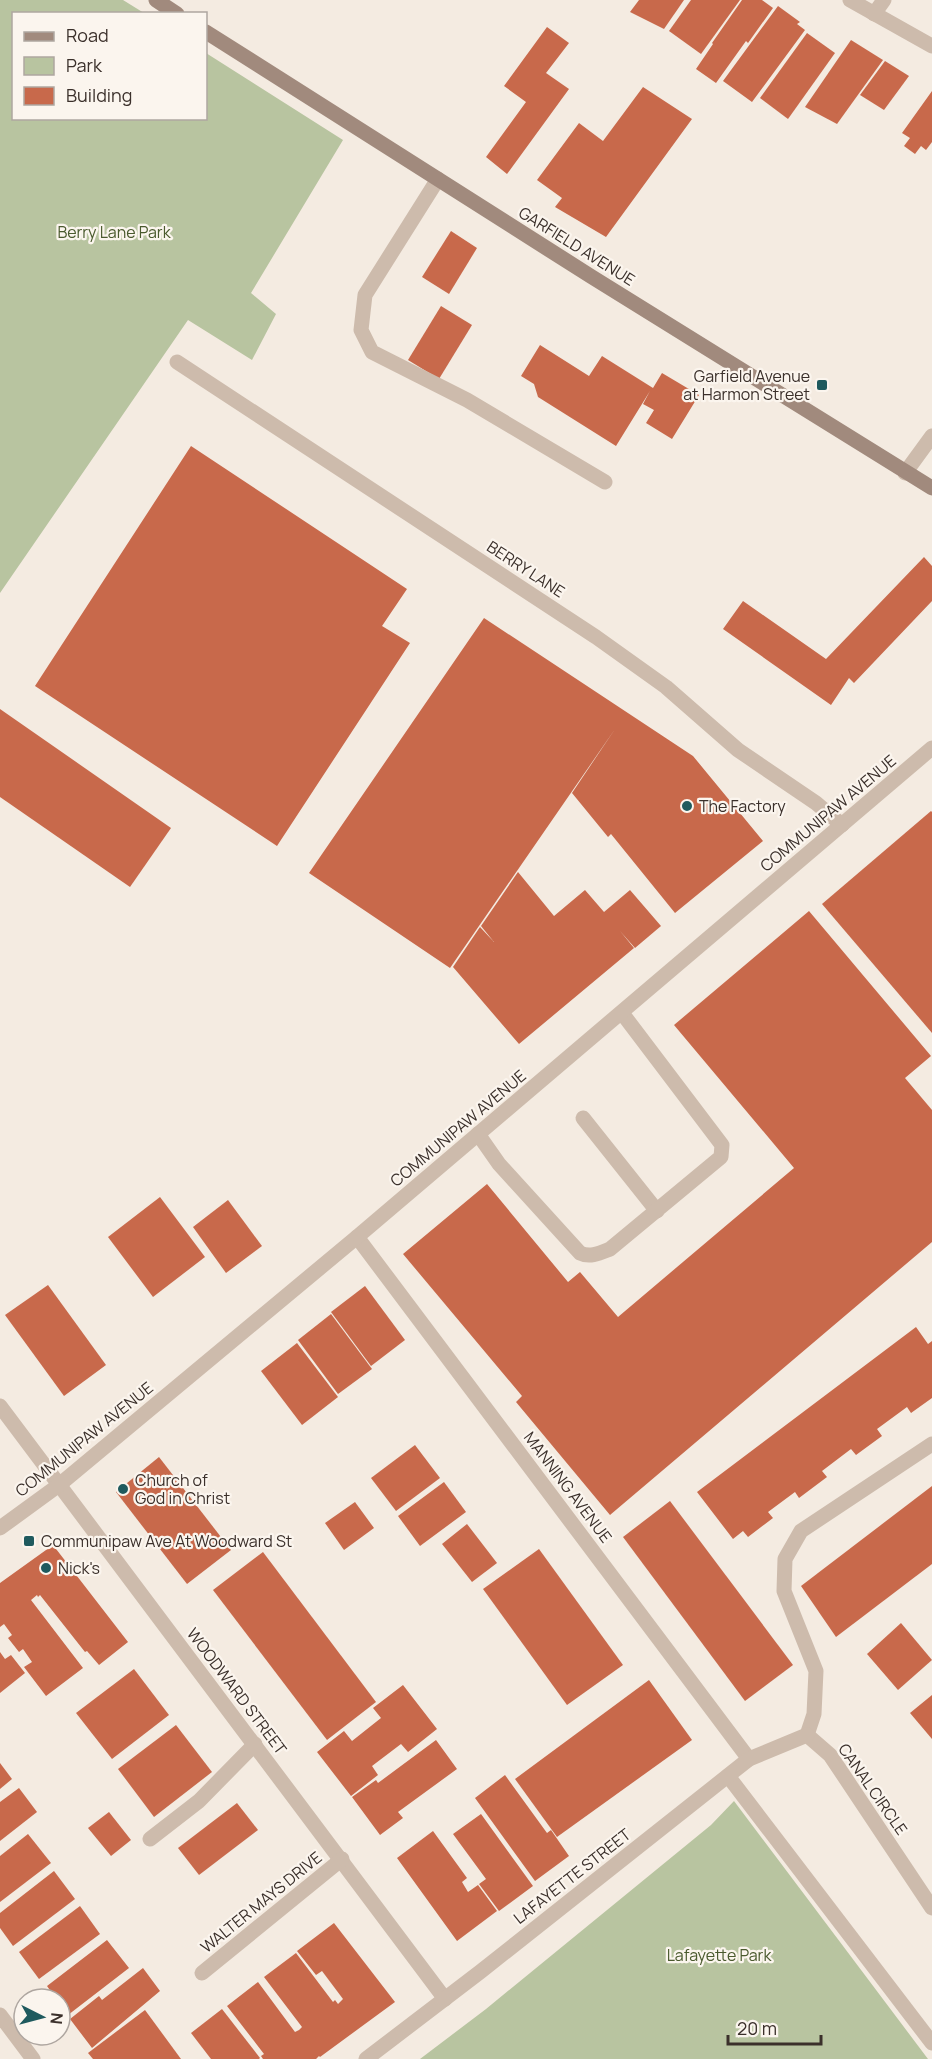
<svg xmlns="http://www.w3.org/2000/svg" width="932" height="2059" font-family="Manrope,sans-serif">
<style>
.green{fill:#b8c4a0}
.building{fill:#c8694b}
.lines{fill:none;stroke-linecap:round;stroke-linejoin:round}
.service{stroke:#cdbbac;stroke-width:15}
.minor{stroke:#cdbbac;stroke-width:15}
.tertiary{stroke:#cdbbac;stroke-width:15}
.secondary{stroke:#a18a7d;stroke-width:15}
.poi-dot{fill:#1f5a5e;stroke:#fbf5ee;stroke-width:2}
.labels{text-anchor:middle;stroke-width:4.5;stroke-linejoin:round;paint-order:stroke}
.park-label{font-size:16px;fill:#4a5a2e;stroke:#fbf5ee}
.street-label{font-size:16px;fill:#3b302b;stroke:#fbf5ee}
.poi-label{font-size:16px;fill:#3b302b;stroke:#fbf5ee;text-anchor:start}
</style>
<rect width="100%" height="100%" fill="#f4ebe1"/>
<g class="green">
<polygon points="0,0 123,0 144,13 14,14 14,118 206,118 206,53 343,140 251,293 276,314 252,360 188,320 0,593"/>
<polygon points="734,1801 928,2059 420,2059 486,2009 711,1825"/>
</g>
<g class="building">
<polygon points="639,0 684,0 664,29 630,12"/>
<polygon points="691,0 740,0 701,54 669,31"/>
<polygon points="742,0 762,0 773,8 748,43 746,41 716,83 696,69 713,44 712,43"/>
<polygon points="778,6 800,22 797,24 805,30 752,102 723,81"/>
<polygon points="547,27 569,43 546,73 569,89 507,174 486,157 526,102 504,86"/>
<polygon points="807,33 835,53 788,119 760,98"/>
<polygon points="851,40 883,60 837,124 805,107"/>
<polygon points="885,61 909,76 884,110 860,95"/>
<polygon points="643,87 692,119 606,237 555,207 562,198 537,180 579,123 603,141"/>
<polygon points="932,91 932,142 926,150 921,146 915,154 904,146 910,138 902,133"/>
<polygon points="451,231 477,248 449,294 422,277"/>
<polygon points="441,306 472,325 439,379 408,360"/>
<polygon points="540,345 589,376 602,356 653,388 662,373 699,395 672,439 646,423 654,410 643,404 650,391 616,446 538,397 534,384 521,376"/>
<polygon points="191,446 407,589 382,626 410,643 277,846 35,686"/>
<polygon points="924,557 932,566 932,601 854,683 849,678 831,705 723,629 743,601 826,659"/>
<polygon points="484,618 693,756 763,841 675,913 611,834 608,837 572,793 615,729 450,968 309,873"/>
<polygon points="0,709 171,828 130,887 0,797"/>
<polygon points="931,811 932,812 932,1033 822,904"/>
<polygon points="518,872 554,916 585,890 604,912 630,890 661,926 635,948 620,931 634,948 519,1044 453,967 480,927 494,942 481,926"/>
<polygon points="809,911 931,1056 905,1078 932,1110 932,1242 610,1515 516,1402 522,1396 403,1254 487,1184 568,1282 580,1272 618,1317 794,1168 674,1025"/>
<polygon points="160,1197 205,1257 153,1297 108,1237"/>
<polygon points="228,1200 262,1246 226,1273 193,1227"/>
<polygon points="48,1285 106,1365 64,1396 5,1315"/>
<polygon points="365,1286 405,1340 371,1366 331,1312"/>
<polygon points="331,1314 372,1369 338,1394 298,1340"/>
<polygon points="916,1327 928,1344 932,1341 932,1398 911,1413 907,1407 877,1429 882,1436 856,1455 851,1449 822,1471 827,1477 799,1498 795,1492 768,1512 773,1518 748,1537 743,1531 733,1539 697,1492"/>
<polygon points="297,1343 338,1397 302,1425 261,1371"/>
<polygon points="415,1445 440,1478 396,1511 371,1478"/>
<polygon points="159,1457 231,1550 187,1584 116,1492"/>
<polygon points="444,1482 466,1512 420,1546 398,1516"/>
<polygon points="932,1486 932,1564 836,1637 801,1586"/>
<polygon points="670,1501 793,1665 745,1701 623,1537"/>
<polygon points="355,1502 374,1528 344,1550 325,1523"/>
<polygon points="467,1524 497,1563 472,1582 442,1544"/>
<polygon points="53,1545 128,1642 99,1665 87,1651 85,1652 40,1595 38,1597 37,1595 31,1600 83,1668 46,1696 24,1667 32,1662 23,1649 19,1652 8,1638 12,1635 4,1624 0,1627 0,1583"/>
<polygon points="539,1549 623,1665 567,1705 483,1589"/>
<polygon points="263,1552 376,1702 327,1740 213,1590"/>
<polygon points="901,1623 932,1660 898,1690 867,1654"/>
<polygon points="0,1652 5,1659 11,1655 25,1673 0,1693"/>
<polygon points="134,1669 169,1715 112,1759 76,1713"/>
<polygon points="649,1680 692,1740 557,1837 515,1779"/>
<polygon points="403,1685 437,1729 408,1752 401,1744 372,1766 378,1775 351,1796 317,1752 344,1731 352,1741 381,1718 373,1708"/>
<polygon points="932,1695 932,1739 910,1713"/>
<polygon points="176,1725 212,1772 154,1817 118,1769"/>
<polygon points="436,1740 457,1769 398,1812 403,1818 380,1835 352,1797 376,1780 378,1783"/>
<polygon points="0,1763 12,1779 0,1789"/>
<polygon points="505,1775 547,1833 551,1830 569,1856 535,1881 475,1798"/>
<polygon points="19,1788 37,1812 0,1841 0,1802"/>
<polygon points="237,1803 258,1830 199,1875 178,1848"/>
<polygon points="109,1812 131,1840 111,1856 88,1828"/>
<polygon points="481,1814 533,1886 499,1911 479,1884 486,1879 453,1834"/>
<polygon points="433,1831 467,1878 462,1882 468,1892 478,1885 497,1911 457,1941 397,1858"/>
<polygon points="28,1834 51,1863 0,1902 0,1856"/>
<polygon points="54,1871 75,1899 13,1946 0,1928 0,1913"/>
<polygon points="80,1906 100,1934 39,1979 19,1952"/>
<polygon points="334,1923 395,2002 320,2057 319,2056 316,2059 263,2059 261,2056 264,2054 227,2006 258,1982 295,2032 299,2030 302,2027 264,1977 296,1953 333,2002 335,2000 338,2004 343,1999 322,1971 316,1975 297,1951"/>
<polygon points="107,1940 129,1968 68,2015 60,2004 60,1999 56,1999 47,1986"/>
<polygon points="143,1968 160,1991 92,2048 70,2019 99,1996 102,2000"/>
<polygon points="222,2009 260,2058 259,2059 211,2059 191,2033"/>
<polygon points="145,2010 181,2059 93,2059 88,2053"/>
</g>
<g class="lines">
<g class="service">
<polyline points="438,179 365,295 361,330 372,352 467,400 605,482"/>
<polyline points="583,1118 657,1211"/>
<path d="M 478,1134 L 499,1164 L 580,1253 C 590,1258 600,1253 610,1249 L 721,1157 L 722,1145 L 622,1013"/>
<polyline points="728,1776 932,2043"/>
<polyline points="150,1839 199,1801 255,1744"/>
</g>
<g class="minor">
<polyline points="850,0 932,46"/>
<polyline points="874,14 884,0"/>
<polyline points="177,362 596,637 666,687 738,750 816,803 842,825"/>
<polyline points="905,473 932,436"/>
<polyline points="357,1237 749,1759"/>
<polyline points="0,1406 445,1999"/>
<polyline points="807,1735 814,1714 816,1671 784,1591 785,1559 801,1531 932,1444"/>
<polyline points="807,1735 830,1755 932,1908"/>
<polyline points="202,1973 342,1859"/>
<polyline points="0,2015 33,2059"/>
<polyline points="366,2059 480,1972 749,1759 807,1735"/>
</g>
<polyline class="tertiary" points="0,1528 59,1485 357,1237 932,748"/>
<g class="secondary">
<polyline points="156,0 177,14"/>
<polyline points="206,32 592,277 932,488"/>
</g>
</g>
<g class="poi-dot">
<rect x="816" y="379" width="12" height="12" rx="3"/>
<circle cx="687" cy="806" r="6"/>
<circle cx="123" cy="1489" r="6"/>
<rect x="23" y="1535" width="12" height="12" rx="3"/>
<circle cx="46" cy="1568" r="6"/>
</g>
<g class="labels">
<g class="park-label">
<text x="114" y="238">Berry Lane Park</text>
<text x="719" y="1961">Lafayette Park</text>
</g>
<g class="street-label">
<text transform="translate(577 246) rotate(32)" y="6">GARFIELD AVENUE</text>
<text transform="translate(526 569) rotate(33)" y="6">BERRY LANE</text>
<text transform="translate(828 813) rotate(-40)" y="6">COMMUNIPAW AVENUE</text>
<text transform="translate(458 1128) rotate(-40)" y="6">COMMUNIPAW AVENUE</text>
<text transform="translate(84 1439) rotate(-39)" y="6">COMMUNIPAW AVENUE</text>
<text transform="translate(568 1487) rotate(53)" y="6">MANNING AVENUE</text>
<text transform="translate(237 1691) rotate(53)" y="6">WOODWARD STREET</text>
<text transform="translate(873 1789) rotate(55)" y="6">CANAL CIRCLE</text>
<text transform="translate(572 1876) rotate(-38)" y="6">LAFAYETTE STREET</text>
<text transform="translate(261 1902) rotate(-39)" y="6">WALTER MAYS DRIVE</text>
</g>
<g class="poi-label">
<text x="810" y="382" text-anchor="end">Garfield Avenue<tspan x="810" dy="18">at Harmon Street</tspan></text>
<text x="699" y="812">The Factory</text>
<text x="135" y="1486">Church of<tspan x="135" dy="18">God in Christ</tspan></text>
<text x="41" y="1547">Communipaw Ave At Woodward St</text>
<text x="58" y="1574">Nick's</text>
</g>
</g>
<rect x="12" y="12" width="195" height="108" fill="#fbf5ee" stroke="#aea6a0" stroke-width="1.5"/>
<rect x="24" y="32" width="30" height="9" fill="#a18a7d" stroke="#aea6a0" stroke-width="1.5"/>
<text x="66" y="42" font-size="18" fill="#3b302b">Road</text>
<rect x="24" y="57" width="30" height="18" fill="#b8c4a0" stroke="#aea6a0" stroke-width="1.5"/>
<text x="66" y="72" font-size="18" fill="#3b302b">Park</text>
<rect x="24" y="87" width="30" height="18" fill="#c8694b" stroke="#aea6a0" stroke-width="1.5"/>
<text x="66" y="102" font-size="18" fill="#3b302b">Building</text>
<g transform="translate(42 2017) rotate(96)"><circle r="28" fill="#fbf5ee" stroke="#aea6a0" stroke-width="1.5"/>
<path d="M0-4.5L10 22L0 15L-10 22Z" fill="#1f5a5e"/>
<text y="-9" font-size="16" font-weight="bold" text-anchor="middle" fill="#3b302b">N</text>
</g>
<path d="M728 2035v9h93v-9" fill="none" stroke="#3b302b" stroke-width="3"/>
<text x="737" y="2035" font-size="18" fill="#3b302b" stroke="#fbf5ee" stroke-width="4.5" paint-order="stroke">20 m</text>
</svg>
